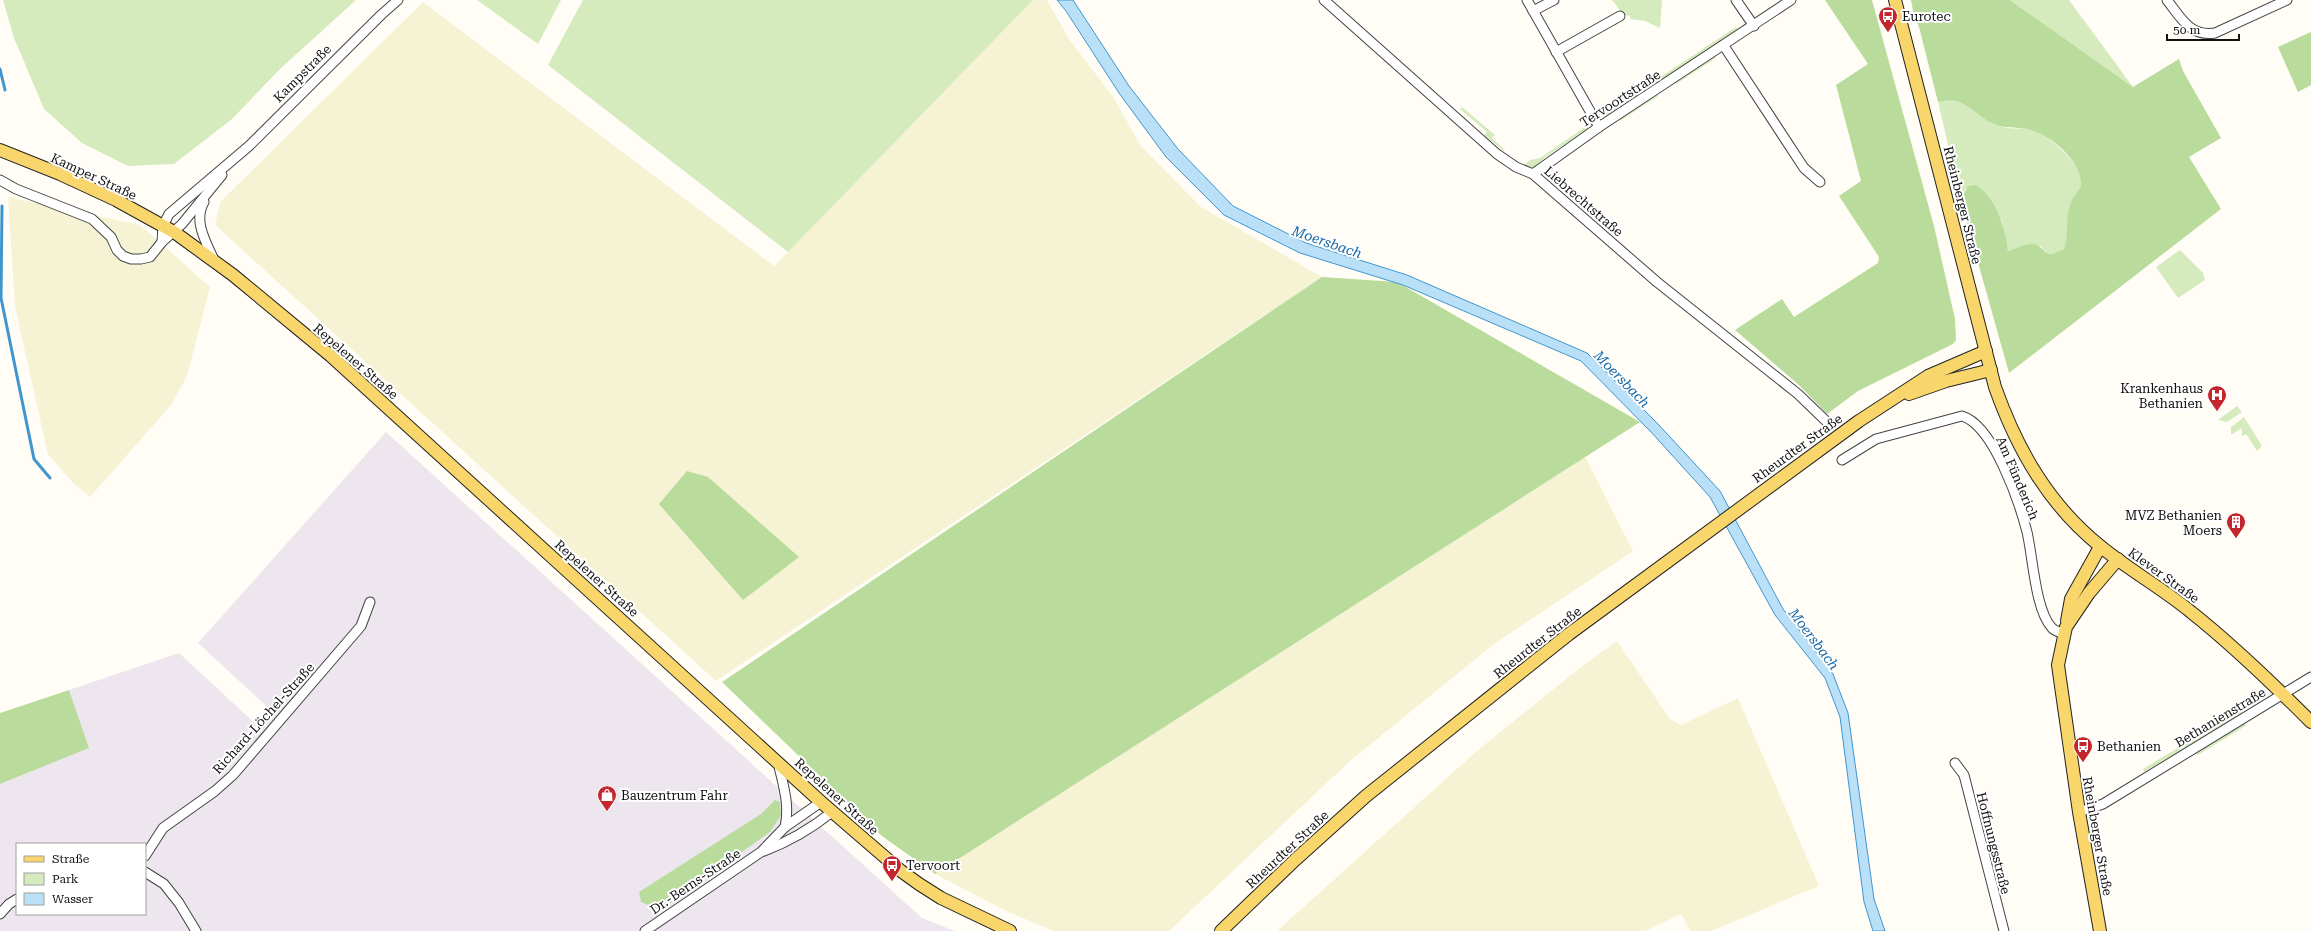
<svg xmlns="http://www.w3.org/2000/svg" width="2311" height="931" font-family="'Roboto Serif',serif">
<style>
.industrial{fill:#eee6ef;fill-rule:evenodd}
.farmland{fill:#f6f3d4}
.green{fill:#d5ebbd}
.forest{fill:#b9dc9c}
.water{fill:#b9e0f7;stroke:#3f96cf}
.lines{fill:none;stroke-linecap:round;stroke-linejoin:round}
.stream{stroke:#3f96cf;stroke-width:3}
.minor-casing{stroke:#444;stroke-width:11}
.major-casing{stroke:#222;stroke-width:14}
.minor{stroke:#fff;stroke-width:9}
.major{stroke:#f9d66b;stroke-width:12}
.labels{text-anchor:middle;stroke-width:4;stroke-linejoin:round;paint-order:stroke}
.poi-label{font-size:13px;fill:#111;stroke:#fff;text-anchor:start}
.street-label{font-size:13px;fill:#111;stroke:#fff}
.water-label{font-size:14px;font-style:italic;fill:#1768a6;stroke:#fff}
</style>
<rect width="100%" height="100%" fill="#fffdf5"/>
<path class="industrial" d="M 386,432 L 922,918 L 955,931 L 0,931 L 0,784 L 88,748 L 69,690 L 179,653 L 260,728 L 275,714 L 198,643 ZM 17,844 L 145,844 L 145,914 L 17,914 Z"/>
<g class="farmland">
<polygon points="1033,0 1047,0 1069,39 1114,98 1141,146 1201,207 1322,277 716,681 215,225 220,202 423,2 774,266"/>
<polygon points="8,197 140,225 210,287 187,376 171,405 90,497 74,484 48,454 15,307"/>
<polygon points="1585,457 1633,551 1494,644 1350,761 1169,931 1054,931 1006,911 935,874"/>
<polygon points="1617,641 1670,719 1681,725 1738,698 1819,886 1711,931 1690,931 1681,914 1645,931 1277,931 1478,750 1581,667"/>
</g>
<g class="green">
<polygon points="3,0 356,0 281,68 232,119 174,164 128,166 82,143 44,109 14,38"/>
<polygon points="477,0 561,0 538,44"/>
<polygon points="583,0 1033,0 788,252 548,65"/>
<polygon points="1612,0 1662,0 1660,28 1645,21 1630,19 1630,16 1624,15"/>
<polygon points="2010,0 2069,0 2133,87"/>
<polygon points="1736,27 1737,29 1623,106 1605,117 1598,115 1603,115"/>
<polygon points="1714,54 1716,58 1676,84 1674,81"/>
<polygon points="1656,93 1658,96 1620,121 1618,118"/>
<path d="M 1945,100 C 1955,101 1964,102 1972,107 C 1982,114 1988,122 1999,126 C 2010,130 2022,127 2033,130 C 2049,136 2085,166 2081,185 C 2080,194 2071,200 2069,209 C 2067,223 2068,236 2064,249 L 2052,254 L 2046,253 L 2041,246 L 2017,248 L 2008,251 L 2002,221 L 1992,202 L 1980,188 L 1965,189 L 1963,209 L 1938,102 Z"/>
<polygon points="1462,107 1495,135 1492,138 1505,150 1504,151 1484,135 1487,132 1460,109"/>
<polygon points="1588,125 1588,128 1544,158 1535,167 1529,168 1524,165 1530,160 1540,158"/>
<polygon points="2180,250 2203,273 2205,280 2178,298 2156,267"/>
<polygon points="2237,406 2242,412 2227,422 2218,420"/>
<polygon points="2244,417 2262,446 2257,451 2246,434 2242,436 2242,428 2231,435 2231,427"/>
<polygon points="2242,709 2245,712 2144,772 2143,769"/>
<polygon points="2243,724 2247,725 2198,755 2195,752"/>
</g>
<g class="forest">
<polygon points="1825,0 1872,0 1934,226 1955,319 1956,340 1953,344 1858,391 1827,414 1800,386 1735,330 1782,299 1794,317 1878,263 1879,257 1839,196 1861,181 1836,85 1868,64"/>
<path d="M 1911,0 L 2010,0 L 2133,87 L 2179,59 L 2183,71 L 2221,138 L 2189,157 L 2221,209 L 2009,373 L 1963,209 L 1964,194 L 1968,186 L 1976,185 C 1997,199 2005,227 2008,251 C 2024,246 2034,237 2046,253 L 2052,254 L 2064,249 C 2069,234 2065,217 2071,202 C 2073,197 2078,192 2081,186 C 2083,163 2052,136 2031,130 C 2018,126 2005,130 1992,123 C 1972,113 1965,95 1938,102 L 1919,27 L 1914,16 Z"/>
<polygon points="2311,32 2311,85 2298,92 2278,47"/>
<polygon points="1322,277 1397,282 1640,422 935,874 882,836 722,682"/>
<polygon points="687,471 708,477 799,557 743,600 659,504"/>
<polygon points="69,690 89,748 0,784 0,713"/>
<polygon points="775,800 780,802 781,815 770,832 660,910 641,902 639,892 761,814"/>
</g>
<polygon class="water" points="1057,0 1073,0 1129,86 1178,149 1233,206 1306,243 1407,275 1587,353 1658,424 1720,491 1783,609 1833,674 1848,713 1874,899 1885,931 1873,931 1864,902 1840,717 1825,678 1775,615 1710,497 1651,432 1581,361 1403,285 1300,253 1224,215 1166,157 1119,93 1066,11"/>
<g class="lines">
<g class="stream">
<polyline points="0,69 5,90"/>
<polyline points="2,206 1,298 34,459 50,478"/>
</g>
<defs>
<g id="minor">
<polyline points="1324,0 1497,154 1516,167 1533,174 1657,282 1798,394 1827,422"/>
<polyline points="1527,0 1599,127"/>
<polyline points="1736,0 1754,26"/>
<path d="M 2167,0 C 2181,18 2190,37 2215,33 L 2287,0"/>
<polyline points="1533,11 1554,0"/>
<polyline points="1724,46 1804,168 1820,182"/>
<polyline points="1556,52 1620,16"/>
<polyline points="1533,174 1599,127 1791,0"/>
<polyline points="0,180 16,189 92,219 111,237 117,250 123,256 131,259 141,259 150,257 162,242 182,224 222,175"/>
<path d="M 204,202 C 193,221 206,242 214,260"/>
<polyline points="162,242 163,226 169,214 249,146 381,15 398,0"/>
<path d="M 1842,460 L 1876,439 L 1962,416 C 1993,425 2019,501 2027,532 C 2033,557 2035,610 2052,628 C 2055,631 2059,632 2063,633"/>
<path d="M 778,762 C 783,785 790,804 785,827"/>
<polyline points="1955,763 1964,775 2004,931"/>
<polyline points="2079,812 2103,804 2311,677"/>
<path d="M 764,851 C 788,842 812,828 832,812"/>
<polyline points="145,856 163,828 215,791 233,775 361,626 370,602"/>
<polyline points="145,872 164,884 179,903 196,931"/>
<polyline points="0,914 9,904 17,899"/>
<polyline points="645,931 761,852 785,827 821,802"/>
</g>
<g id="major">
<path d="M 1895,0 L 1995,387 C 2017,449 2048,504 2100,546 C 2129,570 2162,588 2191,612 C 2234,646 2272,683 2311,722"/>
<polyline points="0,150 60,174 116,200 174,232 233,275 331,356 821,802 901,871 919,884 941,898 1010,931"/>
<polyline points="1909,394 1946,381 1991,370"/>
<polyline points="2067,621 2071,599 2100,547"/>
<polyline points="1221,931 1295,860 1366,796 1569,634 1859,421 1928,376 1986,351"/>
<polyline points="2100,931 2079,812 2058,665 2066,627 2089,593 2118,559"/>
</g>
</defs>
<use href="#minor" class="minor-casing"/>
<use href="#major" class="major-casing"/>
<use href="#minor" class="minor"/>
<use href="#major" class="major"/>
</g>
<defs>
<symbol id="bus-pin" viewBox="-11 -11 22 30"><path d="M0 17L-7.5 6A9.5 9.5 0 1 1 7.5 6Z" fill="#c4262e" stroke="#fff"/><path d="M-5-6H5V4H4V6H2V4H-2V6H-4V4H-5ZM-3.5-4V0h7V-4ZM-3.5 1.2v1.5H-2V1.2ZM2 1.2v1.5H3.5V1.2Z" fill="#fff"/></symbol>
<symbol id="hospital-pin" viewBox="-11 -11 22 30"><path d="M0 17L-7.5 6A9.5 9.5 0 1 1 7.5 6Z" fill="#c4262e" stroke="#fff"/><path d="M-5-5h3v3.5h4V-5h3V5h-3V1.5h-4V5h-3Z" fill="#fff"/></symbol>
<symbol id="building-pin" viewBox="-11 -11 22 30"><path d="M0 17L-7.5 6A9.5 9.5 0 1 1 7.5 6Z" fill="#c4262e" stroke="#fff"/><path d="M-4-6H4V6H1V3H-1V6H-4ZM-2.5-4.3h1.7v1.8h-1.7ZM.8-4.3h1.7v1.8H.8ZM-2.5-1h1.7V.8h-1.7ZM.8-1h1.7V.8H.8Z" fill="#fff"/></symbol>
<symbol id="shop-pin" viewBox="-11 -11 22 30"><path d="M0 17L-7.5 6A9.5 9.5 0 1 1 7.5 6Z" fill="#c4262e" stroke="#fff"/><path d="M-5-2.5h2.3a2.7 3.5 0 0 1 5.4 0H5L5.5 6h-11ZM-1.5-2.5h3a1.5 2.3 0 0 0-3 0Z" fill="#fff"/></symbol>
</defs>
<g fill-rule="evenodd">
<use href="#bus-pin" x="1877" y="5" width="22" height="30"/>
<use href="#hospital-pin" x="2206" y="384" width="22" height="30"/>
<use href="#building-pin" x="2225" y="511" width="22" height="30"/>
<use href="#bus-pin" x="2072" y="735" width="22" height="30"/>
<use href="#shop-pin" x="596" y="784" width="22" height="30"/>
<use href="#bus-pin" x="881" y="854" width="22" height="30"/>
</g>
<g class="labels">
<g class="poi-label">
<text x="1902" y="21">Eurotec</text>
<text x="2203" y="393" text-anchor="end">Krankenhaus<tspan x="2203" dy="15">Bethanien</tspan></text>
<text x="2222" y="520" text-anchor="end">MVZ Bethanien<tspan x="2222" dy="15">Moers</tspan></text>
<text x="2097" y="751">Bethanien</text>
<text x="621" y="800">Bauzentrum Fahr</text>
<text x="906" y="870">Tervoort</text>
</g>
<g class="street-label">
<text transform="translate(302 73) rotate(-45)" y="5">Kampstraße</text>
<text transform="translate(1620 98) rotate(-33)" y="5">Tervoortstraße</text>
<text transform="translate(94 176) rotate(25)" y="5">Kamper Straße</text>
<text transform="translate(1584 201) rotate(41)" y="5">Liebrechtstraße</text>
<text transform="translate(1963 205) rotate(76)" y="5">Rheinberger Straße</text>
<text transform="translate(356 361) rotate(41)" y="5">Repelener Straße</text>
<text transform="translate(1797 448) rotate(-36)" y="5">Rheurdter Straße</text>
<text transform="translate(2018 478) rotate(67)" y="5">Am Fünderich</text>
<text transform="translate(2164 575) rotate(36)" y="5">Klever Straße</text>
<text transform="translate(597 578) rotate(42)" y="5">Repelener Straße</text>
<text transform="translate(1537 642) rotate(-38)" y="5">Rheurdter Straße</text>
<text transform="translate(2220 717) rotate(-31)" y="5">Bethanienstraße</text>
<text transform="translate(263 718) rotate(-48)" y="5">Richard-Löchel-Straße</text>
<text transform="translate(837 796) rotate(42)" y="5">Repelener Straße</text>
<text transform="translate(2098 836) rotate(80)" y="5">Rheinberger Straße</text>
<text transform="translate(1994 843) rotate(76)" y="5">Hoffnungsstraße</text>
<text transform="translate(1287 849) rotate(-43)" y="5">Rheurdter Straße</text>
<text transform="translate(695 881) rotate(-34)" y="5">Dr.-Berns-Straße</text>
</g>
<g class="water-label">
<text transform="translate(1327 242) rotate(19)" y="5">Moersbach</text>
<text transform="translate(1622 379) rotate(46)" y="5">Moersbach</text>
<text transform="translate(1814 639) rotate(53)" y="5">Moersbach</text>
</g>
</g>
<rect x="16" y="843" width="130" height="72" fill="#ffffff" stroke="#a0a0a0"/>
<rect x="24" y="856" width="20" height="6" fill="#f9d66b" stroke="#a0a0a0"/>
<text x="52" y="863" font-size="12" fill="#111111">Straße</text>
<rect x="24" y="873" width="20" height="12" fill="#d5ebbd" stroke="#a0a0a0"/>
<text x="52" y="883" font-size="12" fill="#111111">Park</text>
<rect x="24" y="893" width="20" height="12" fill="#b9e0f7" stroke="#a0a0a0"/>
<text x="52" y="903" font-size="12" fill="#111111">Wasser</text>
<path d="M2167 34v6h72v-6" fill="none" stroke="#111111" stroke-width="2"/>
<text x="2173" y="34" font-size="12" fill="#111111" stroke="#ffffff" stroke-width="3" paint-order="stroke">50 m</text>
</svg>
